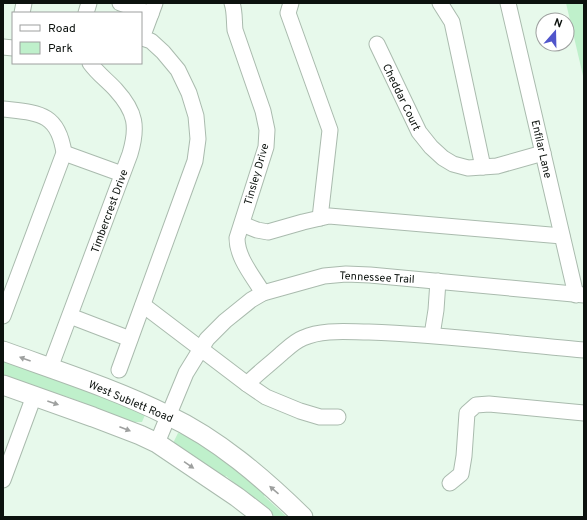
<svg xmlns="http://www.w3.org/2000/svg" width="587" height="520" font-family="Overpass,sans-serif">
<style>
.green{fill:#bff0cb}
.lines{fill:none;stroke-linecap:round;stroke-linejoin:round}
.minor-casing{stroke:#aabbae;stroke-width:17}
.major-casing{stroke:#aabbae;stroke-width:21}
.minor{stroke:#fff;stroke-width:15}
.major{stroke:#fff;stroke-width:19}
.oneway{fill:#9ea09f}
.labels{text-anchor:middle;stroke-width:3;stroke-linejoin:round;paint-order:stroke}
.street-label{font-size:11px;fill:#0c120e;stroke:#fff}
</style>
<rect width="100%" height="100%" fill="#e7f9eb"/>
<g class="green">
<polygon points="566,3 584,3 584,80"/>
<polygon points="3,358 105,395 145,415 142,422 133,422 68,397 3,379"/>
<polygon points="178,433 191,435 267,491 264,496 287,517 275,517 226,476 222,480 176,448 173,443"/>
</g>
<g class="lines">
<defs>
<g id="minor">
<polyline points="120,3 151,14"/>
<path d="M 232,3 C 235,12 234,21 235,30 L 263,111 L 267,130 L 266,147 L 237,238 C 237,258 253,276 263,293"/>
<polyline points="291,3 288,13 330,130 320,218"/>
<polyline points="440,3 452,22 483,167"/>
<polyline points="508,3 576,295"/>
<polyline points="22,13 24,3"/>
<polyline points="86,13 89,3"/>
<polyline points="377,44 419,132 431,147 443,158 453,164 468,168 497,166 543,153"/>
<polyline points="3,47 13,48"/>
<path d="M 3,109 C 38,113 58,112 64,153 L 3,316"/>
<polyline points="64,153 122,174"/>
<polyline points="242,224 257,230 268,232 303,222 329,216 562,236"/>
<polyline points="143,305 247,384 266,397 300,411 320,417 338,417"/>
<polyline points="70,316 130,339"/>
<polyline points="432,335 436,310 438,281"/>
<path d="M 50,368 L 130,154 C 138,127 136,112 116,90 C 108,81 98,74 90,63"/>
<polyline points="119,370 195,161 198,139 196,116 189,93 178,70 163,52 151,41 142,38 155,3"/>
<path d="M 247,384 C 258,373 270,364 281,354 C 288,348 295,341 303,338 C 323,329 348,332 369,332 C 441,334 512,344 584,350"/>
<polyline points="157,443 186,373 207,339 225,321 251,300 263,293 324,276 346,274 370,275 584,295"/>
<polyline points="3,480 34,396"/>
<polyline points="450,483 461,474 464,456 467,413 476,405 489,404 584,413"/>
</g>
<g id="major">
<path d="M 3,351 C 58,371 115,389 167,415 C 218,439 263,478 303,517"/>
<polyline points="3,385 93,417 140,435 157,443 237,497 263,517"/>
</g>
</defs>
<use href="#minor" class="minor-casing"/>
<use href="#major" class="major-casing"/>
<use href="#minor" class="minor"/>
<use href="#major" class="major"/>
</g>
<defs><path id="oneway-solid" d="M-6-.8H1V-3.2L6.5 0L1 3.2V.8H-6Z"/></defs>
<g class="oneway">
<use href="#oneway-solid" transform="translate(25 359) rotate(-160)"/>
<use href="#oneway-solid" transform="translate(53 403) rotate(19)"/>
<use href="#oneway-solid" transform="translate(125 429) rotate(21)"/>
<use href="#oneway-solid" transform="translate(189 465) rotate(34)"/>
<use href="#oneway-solid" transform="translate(274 490) rotate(-139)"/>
</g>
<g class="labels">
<g class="street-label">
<text transform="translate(402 97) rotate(64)" y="4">Cheddar Court</text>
<text transform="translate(542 149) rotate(77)" y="4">Enfilar Lane</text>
<text transform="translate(256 174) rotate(-74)" y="4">Tinsley Drive</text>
<text transform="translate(109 211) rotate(-70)" y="4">Timbercrest Drive</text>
<text transform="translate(377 277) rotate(3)" y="4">Tennessee Trail</text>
<text transform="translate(131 401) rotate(23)" y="4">West Sublett Road</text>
</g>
</g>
<rect width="587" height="520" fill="none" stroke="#0c120e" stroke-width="8"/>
<rect x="12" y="12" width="130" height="52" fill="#ffffff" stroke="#9ea09f"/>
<rect x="20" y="25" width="20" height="6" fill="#ffffff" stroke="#9ea09f"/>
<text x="48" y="32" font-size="12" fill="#0c120e">Road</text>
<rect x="20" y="42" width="20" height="12" fill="#bff0cb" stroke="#9ea09f"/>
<text x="48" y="52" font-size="12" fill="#0c120e">Park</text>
<g transform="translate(555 32) rotate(20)"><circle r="19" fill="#ffffff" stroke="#9ea09f"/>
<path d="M0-3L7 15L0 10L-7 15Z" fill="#5055cb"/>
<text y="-6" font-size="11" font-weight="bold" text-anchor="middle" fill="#0c120e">N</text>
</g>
</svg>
